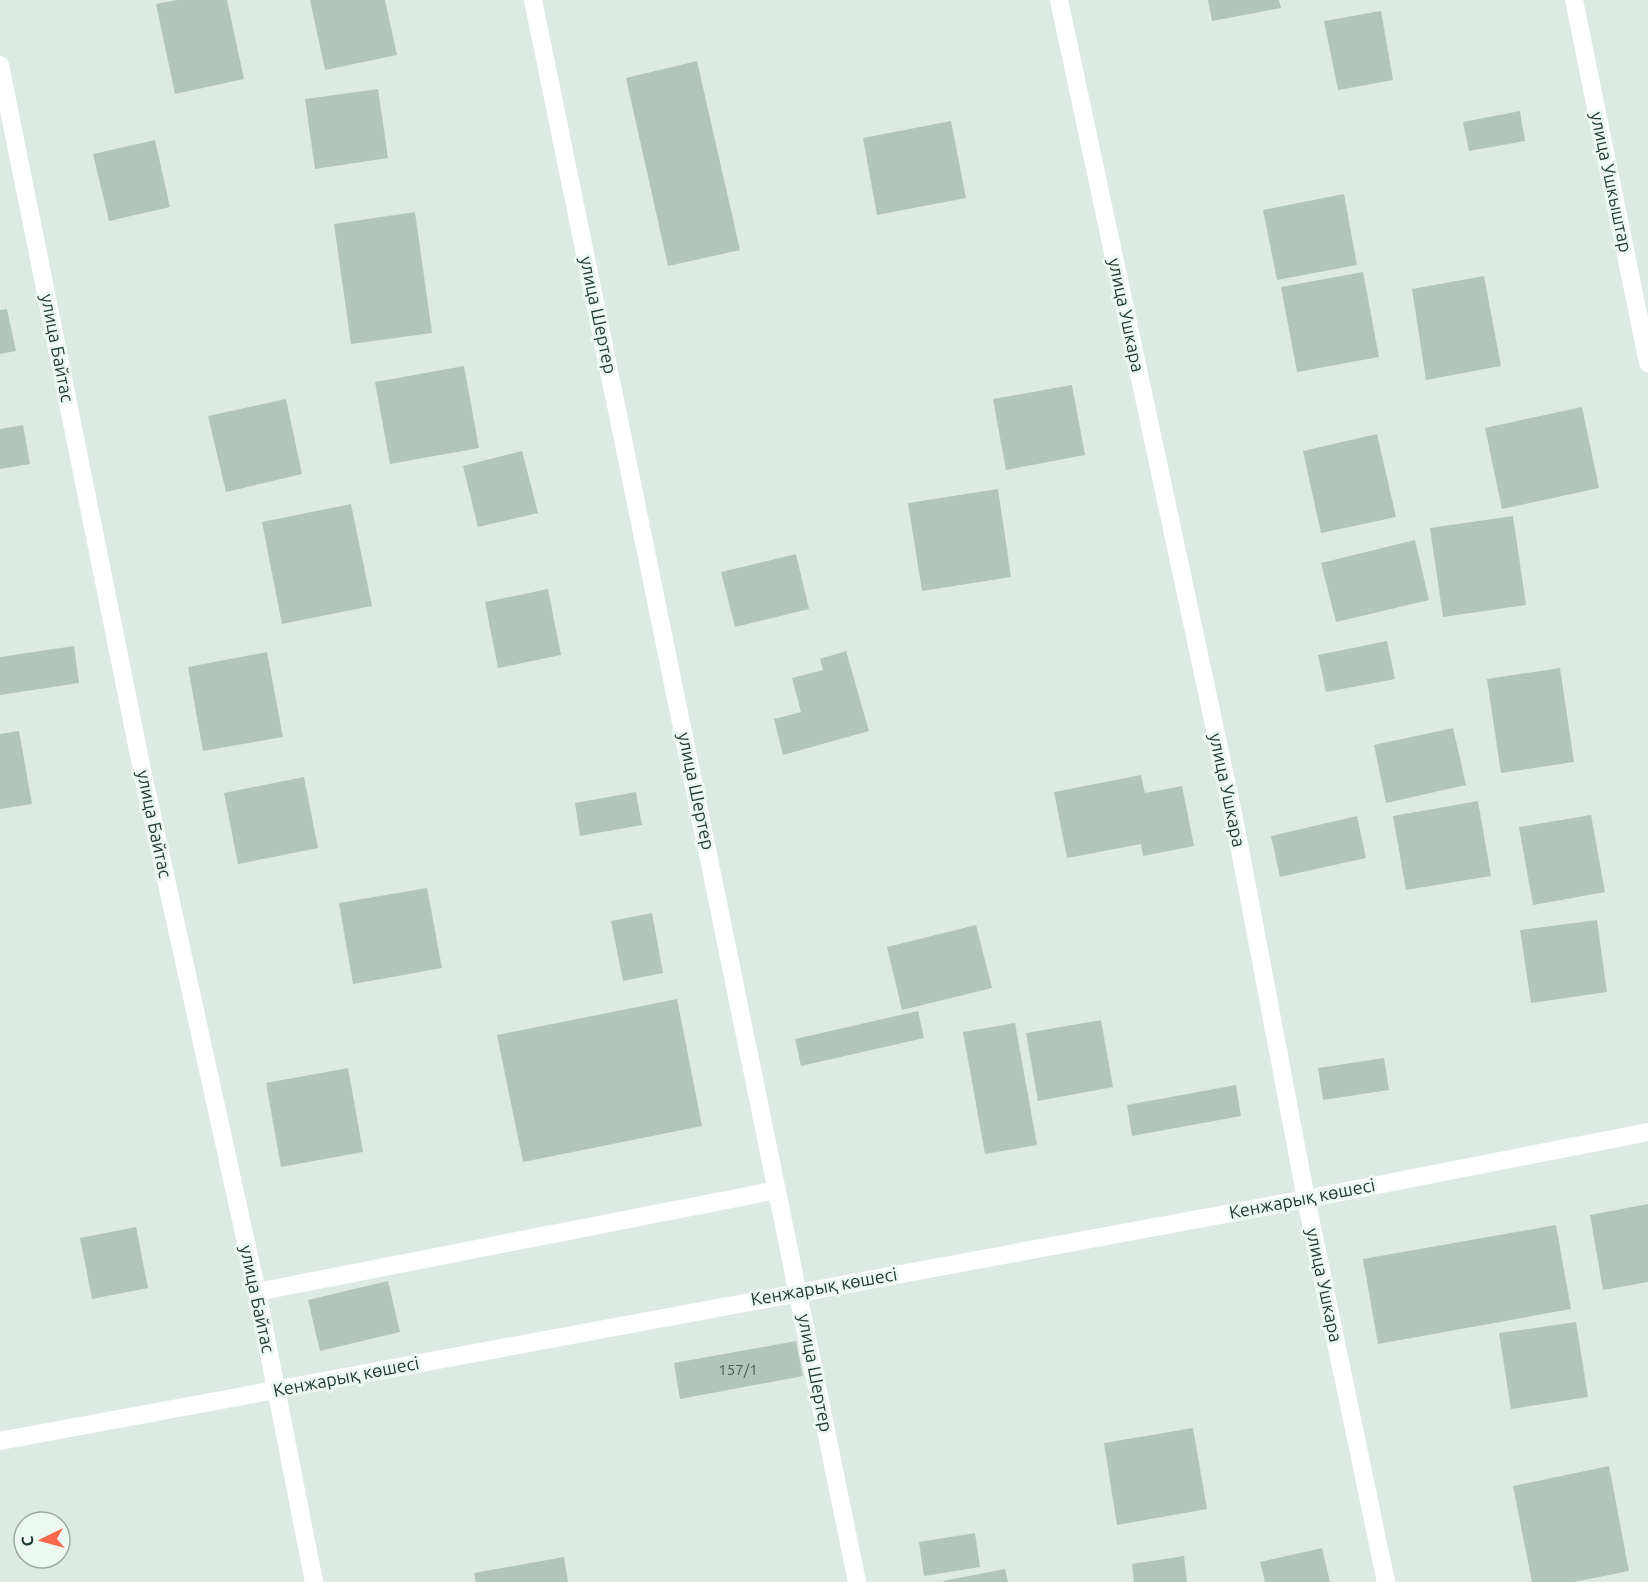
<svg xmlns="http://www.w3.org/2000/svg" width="1648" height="1582" font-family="Ubuntu,sans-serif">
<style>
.building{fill:#b2c5bc}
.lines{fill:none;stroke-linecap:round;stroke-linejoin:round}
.minor{stroke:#fff;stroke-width:18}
.labels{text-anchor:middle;stroke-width:6;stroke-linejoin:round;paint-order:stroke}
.number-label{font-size:15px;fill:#435d53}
.street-label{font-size:18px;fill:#1e3a30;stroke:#edf7f1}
</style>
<rect width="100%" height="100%" fill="#ddeae3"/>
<g class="building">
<polygon points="177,0 227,0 244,79 175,94 156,4"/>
<polygon points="310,0 385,0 397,55 325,70"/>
<polygon points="1208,0 1279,0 1281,8 1212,21"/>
<polygon points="1381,11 1393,80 1338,90 1324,21"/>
<polygon points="697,61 740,250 668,266 626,78"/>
<polygon points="378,89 388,158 315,169 305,99"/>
<polygon points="1520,111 1525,141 1469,151 1463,122"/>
<polygon points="951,121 966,198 877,215 863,138"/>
<polygon points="155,140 170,207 109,221 93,154"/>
<polygon points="1344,194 1357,265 1277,280 1263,210"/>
<polygon points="415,212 432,333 351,344 334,224"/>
<polygon points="1363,272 1379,357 1297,372 1281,287"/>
<polygon points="1484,276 1501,366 1426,380 1412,289"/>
<polygon points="7,309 16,351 0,354 0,310"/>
<polygon points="464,366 479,448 390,464 375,382"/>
<polygon points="1072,385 1085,455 1006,470 993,399"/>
<polygon points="286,399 302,474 226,492 208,416"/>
<polygon points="1582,407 1599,488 1502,509 1485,428"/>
<polygon points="23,425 30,464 0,469 0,429"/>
<polygon points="1377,434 1396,517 1321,533 1303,451"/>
<polygon points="522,451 538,513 478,527 463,466"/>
<polygon points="998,489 1011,577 922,591 908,503"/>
<polygon points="351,504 372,606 282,624 262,522"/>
<polygon points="1513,516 1526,605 1443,617 1430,528"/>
<polygon points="1415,540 1429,600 1336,622 1321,563"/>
<polygon points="796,554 809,609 735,627 721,572"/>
<polygon points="548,589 561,655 498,668 485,602"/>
<polygon points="1387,641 1395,679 1326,692 1318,655"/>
<polygon points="74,646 79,683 0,695 0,657"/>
<polygon points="846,651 869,731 783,755 774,719 801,712 792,678 823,670 820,659"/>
<polygon points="267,652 283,737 203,751 188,667"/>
<polygon points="1560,668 1574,762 1501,773 1487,679"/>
<polygon points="1453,728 1466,785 1386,803 1374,745"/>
<polygon points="19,731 32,804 0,809 0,734"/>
<polygon points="1141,775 1145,793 1182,786 1194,846 1143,856 1141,844 1067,858 1054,792"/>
<polygon points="304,777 318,848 238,864 224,793"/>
<polygon points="636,792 642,825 580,836 575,803"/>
<polygon points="1478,801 1491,876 1406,890 1393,816"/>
<polygon points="1591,815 1605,892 1533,905 1519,827"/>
<polygon points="1357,816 1366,858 1280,877 1271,836"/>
<polygon points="427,888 442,968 353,984 339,903"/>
<polygon points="652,913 663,973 623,981 611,921"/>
<polygon points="1597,920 1607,992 1531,1003 1520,930"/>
<polygon points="976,925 992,988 902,1010 887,947"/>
<polygon points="677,999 702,1126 523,1162 497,1035"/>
<polygon points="918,1011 924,1038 801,1066 795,1039"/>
<polygon points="1101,1020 1113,1087 1038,1101 1026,1033"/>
<polygon points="1015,1023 1037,1145 985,1154 963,1032"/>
<polygon points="1384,1058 1389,1090 1323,1100 1318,1068"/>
<polygon points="348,1068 363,1152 281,1167 266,1083"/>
<polygon points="1236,1085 1241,1116 1132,1136 1127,1105"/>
<polygon points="1648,1204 1648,1282 1603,1290 1590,1215"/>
<polygon points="1556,1225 1571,1309 1378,1344 1363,1259"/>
<polygon points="136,1227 148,1288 92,1299 80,1238"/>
<polygon points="388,1281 400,1332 320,1351 308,1300"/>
<polygon points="1576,1322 1588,1397 1511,1409 1499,1333"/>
<polygon points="796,1341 803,1376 680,1399 674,1363"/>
<polygon points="1193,1428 1207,1509 1117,1525 1104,1443"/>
<polygon points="1609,1466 1629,1571 1574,1582 1532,1582 1513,1486"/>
<polygon points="975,1533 980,1567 924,1576 919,1542"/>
<polygon points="1322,1548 1330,1582 1265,1582 1260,1562"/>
<polygon points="1184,1556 1187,1582 1134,1582 1132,1564"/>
<polygon points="564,1557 568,1582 476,1582 474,1573"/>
<polygon points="1005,1569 1008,1582 943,1582 943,1581"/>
</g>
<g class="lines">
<g class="minor">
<polyline points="533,0 857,1582"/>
<polyline points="1059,0 1235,823 1306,1199 1386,1582"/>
<polyline points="1574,0 1648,363"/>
<polyline points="0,65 143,775 257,1292 314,1582"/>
<polyline points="257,1292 777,1190"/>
<polyline points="0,1441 1306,1199 1648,1132"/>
</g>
</g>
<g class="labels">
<g class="number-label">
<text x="738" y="1375">157/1</text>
</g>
<g class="street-label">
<text transform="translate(1611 182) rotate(78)" y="6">улица Ушкыштар</text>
<text transform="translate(598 315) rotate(78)" y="6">улица Шертер</text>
<text transform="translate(1126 315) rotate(78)" y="6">улица Ушкара</text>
<text transform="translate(57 348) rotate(79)" y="6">улица Байтас</text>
<text transform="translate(1227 790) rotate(78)" y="6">улица Ушкара</text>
<text transform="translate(696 791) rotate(78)" y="6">улица Шертер</text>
<text transform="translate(154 824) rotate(78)" y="6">улица Байтас</text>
<text transform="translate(1302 1199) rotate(-11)" y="6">Кенжарық көшесі</text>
<text transform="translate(1324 1285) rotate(78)" y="6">улица Ушкара</text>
<text transform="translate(824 1287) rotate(-10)" y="6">Кенжарық көшесі</text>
<text transform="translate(257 1299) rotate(78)" y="6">улица Байтас</text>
<text transform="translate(815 1373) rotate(79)" y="6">улица Шертер</text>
<text transform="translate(346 1377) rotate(-11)" y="6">Кенжарық көшесі</text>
</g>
</g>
<g transform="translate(42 1540) rotate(265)"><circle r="28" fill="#edf7f1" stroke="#9aaba4" stroke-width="1.5"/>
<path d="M0-4.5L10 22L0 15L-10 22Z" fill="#f96a4c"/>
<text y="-9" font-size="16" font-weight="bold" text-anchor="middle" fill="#1e3a30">С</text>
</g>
</svg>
